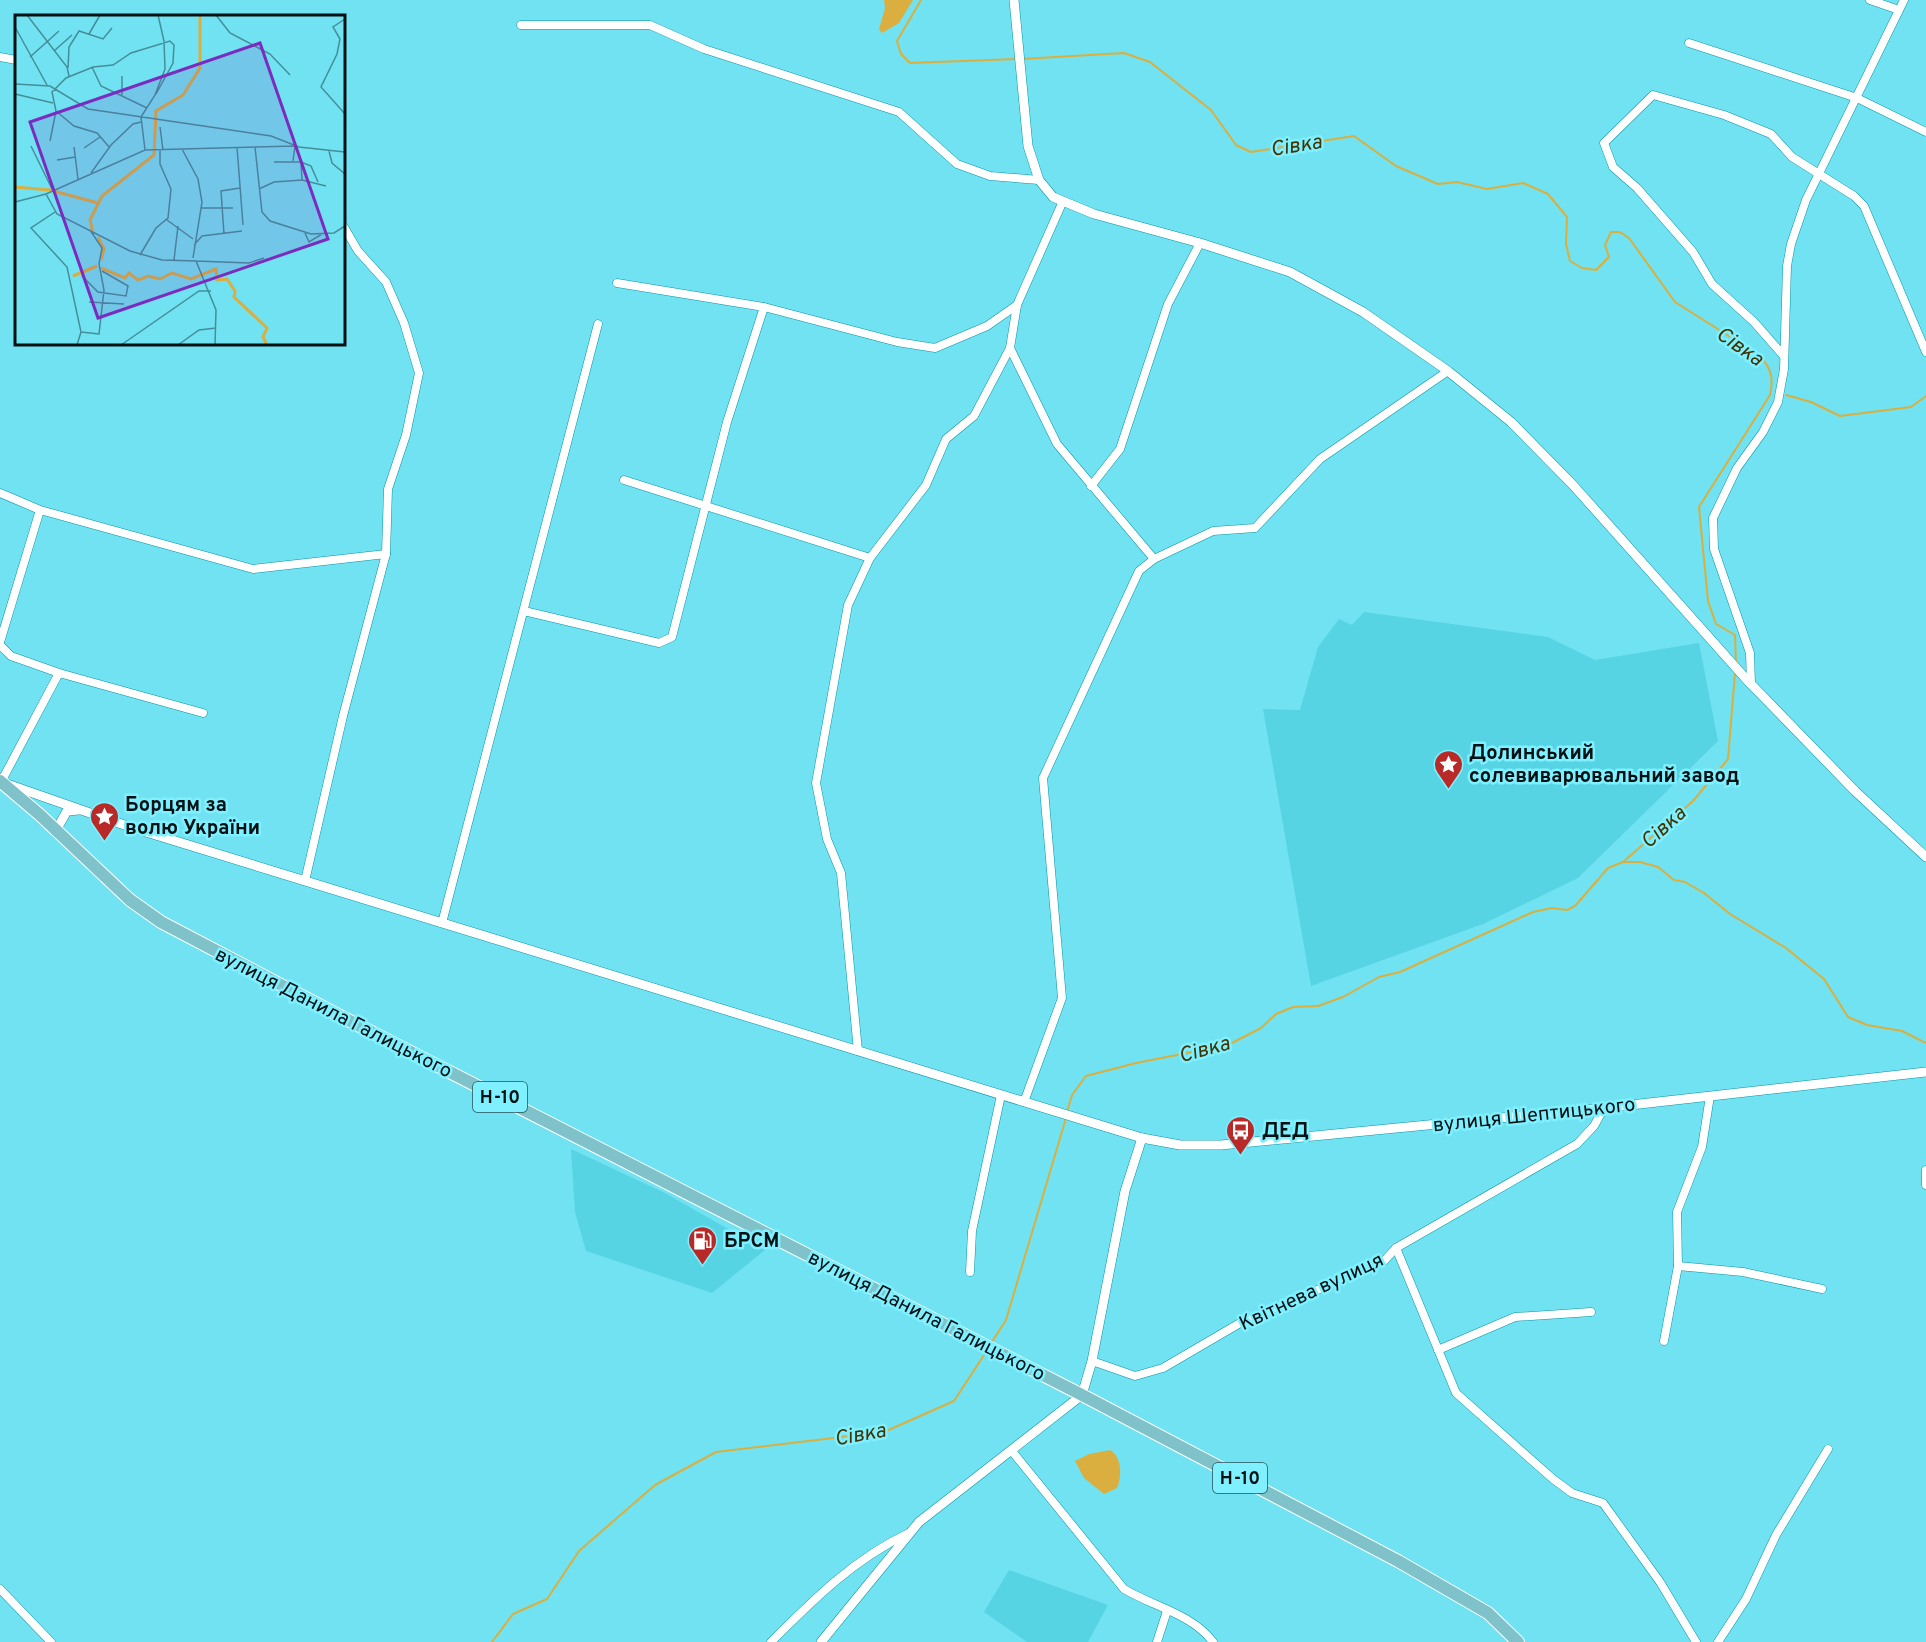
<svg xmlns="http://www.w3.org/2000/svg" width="1926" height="1642" font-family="Overpass,sans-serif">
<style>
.built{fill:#57d4e4}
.water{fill:#daaf3f}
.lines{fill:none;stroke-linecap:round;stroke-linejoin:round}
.stream{stroke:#daaf3f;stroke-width:2}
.minor-casing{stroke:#0697a5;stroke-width:9}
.tertiary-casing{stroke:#0697a5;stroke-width:10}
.primary-casing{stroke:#fff;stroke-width:14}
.minor{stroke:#fff;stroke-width:8}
.tertiary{stroke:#fff;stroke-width:9}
.primary{stroke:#80c2ca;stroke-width:12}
.labels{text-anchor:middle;stroke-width:5;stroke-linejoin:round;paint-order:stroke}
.shield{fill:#7ff0ff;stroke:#26545a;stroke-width:1.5}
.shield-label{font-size:18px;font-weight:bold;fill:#001114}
.poi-label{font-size:20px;font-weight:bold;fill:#001114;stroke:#7ff0ff;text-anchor:start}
.street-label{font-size:20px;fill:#001114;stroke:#7ff0ff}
.water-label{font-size:21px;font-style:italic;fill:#443302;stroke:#7ff0ff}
.inset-river{fill:none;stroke:#daaf3f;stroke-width:3}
.inset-road{fill:none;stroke:#448e99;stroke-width:1.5}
.view{fill:#7b2cbf;fill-opacity:0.15;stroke:#7b2cbf;stroke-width:3}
.inset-edge{fill:none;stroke:#001114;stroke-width:3}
</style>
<rect width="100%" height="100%" fill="#71e2f1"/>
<g class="built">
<polygon points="1364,612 1548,637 1595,660 1699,643 1718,741 1578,878 1483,924 1311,986 1263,709 1300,710 1318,647 1339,619 1352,625"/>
<polygon points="571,1149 667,1194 765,1250 712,1293 586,1251 575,1212"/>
<polygon points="1009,1570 1108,1605 1088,1642 1027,1642 984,1612"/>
</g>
<g class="water">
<polygon points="884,0 913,0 899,23 882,33 879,29 885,8"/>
<path d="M 1110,1450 C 1122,1457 1122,1476 1117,1488 L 1104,1494 L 1084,1478 L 1075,1461 L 1089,1454 Z"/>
</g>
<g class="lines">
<g class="stream">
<polyline points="921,0 897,41 901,54 910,63 1016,59"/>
<path d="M 1022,59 L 1124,53 L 1150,62 L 1211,110 L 1236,145 L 1251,152 L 1354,136 L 1396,166 L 1438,184 L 1457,182 L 1487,189 L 1523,183 L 1548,194 L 1567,217 L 1566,244 L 1570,261 L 1582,268 L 1596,270 L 1609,257 L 1605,245 L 1611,232 L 1620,232 L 1629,238 L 1675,302 L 1759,355 C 1771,368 1774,377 1770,395 L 1699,507 L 1708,601 L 1716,624 L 1735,635 L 1736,664"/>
<polyline points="1786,395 1811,402 1840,416 1911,407 1926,396"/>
<polyline points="1623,862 1640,862 1658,867 1674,880 1685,882 1704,893 1730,914 1786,948 1824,979 1848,1017 1867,1025 1902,1031 1926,1043"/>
<polyline points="1067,1112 1072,1095 1086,1076 1136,1063 1228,1045 1261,1028 1276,1014 1293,1007 1318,1006 1343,997 1379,977 1400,972 1533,912 1552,908 1567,910 1575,906 1608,868 1623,862 1693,801 1728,759 1735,673"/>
<polyline points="990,1345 1006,1320 1066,1118"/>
<polyline points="492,1642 513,1614 547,1599 579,1551 655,1485 716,1452 884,1432 954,1401 986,1352"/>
</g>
<defs>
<g id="minor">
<polyline points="1870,0 1899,10"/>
<polyline points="521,25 650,25 704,49 899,112 957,164 990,176 1039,180"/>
<polyline points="1689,43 1857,98 1926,132"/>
<polyline points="0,57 16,60"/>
<polyline points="617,283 764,307 897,342 935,348 987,326 1017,305"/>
<polyline points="1010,348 1057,444 1154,559"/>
<polyline points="1783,355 1754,322 1712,284 1693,252 1637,188 1613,167 1604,143 1653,95 1724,115 1771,134 1792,157 1854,196 1864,206 1926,352"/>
<polyline points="624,480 870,558"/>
<polyline points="1091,486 1120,449 1168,304 1200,243"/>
<polyline points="0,493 40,510 253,569 386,554"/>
<polyline points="524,611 659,643 672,637 727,422 764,307"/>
<polyline points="0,642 40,510"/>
<polyline points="0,645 11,656 59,673 203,713"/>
<polyline points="1751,684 1750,653 1714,549 1713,518 1737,468 1763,432 1778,402 1784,369 1787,266 1791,244 1806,200 1904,0"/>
<polyline points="1,782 59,673"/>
<polyline points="305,881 343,716 386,554 388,489 406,435 419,373 404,323 386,282 358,251 344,227"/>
<polyline points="442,923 598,324"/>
<polyline points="858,1051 841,873 827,839 816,783 848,605 870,558 926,485 946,439 974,416 1010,348 1017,305 1063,201"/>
<polyline points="1024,1102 1062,998 1043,778 1139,571 1154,559 1213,531 1255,528 1320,459 1448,371"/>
<polyline points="1926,1170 1926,1185"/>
<polyline points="1396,1248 1456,1393 1553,1479 1572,1493 1603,1503 1660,1582 1696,1642"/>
<polyline points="1678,1266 1743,1272 1822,1289"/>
<polyline points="970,1272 972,1231 1001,1095"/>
<polyline points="1664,1341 1678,1266 1677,1212 1702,1147 1710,1096"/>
<polyline points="1438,1350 1515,1317 1591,1312"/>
<polyline points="1092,1361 1135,1376 1163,1368 1240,1323 1383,1262 1396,1248 1577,1144 1594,1126 1604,1108"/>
<path d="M 1011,1450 L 1124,1589 C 1154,1607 1192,1614 1213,1642"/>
<polyline points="0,1589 51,1642"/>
<path d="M 771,1642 C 813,1600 855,1558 909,1533"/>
<polyline points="1157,1642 1167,1611"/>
<polyline points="1718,1642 1746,1599 1776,1535 1828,1449"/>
</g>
<g id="tertiary">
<polyline points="1014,0 1028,146 1039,180 1053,197 1094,214 1200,243 1290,272 1363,312 1448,371 1511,422 1573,485 1747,680 1855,791 1926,857"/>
<polyline points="7,784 133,828 1142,1138 1180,1145 1221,1145 1604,1108 1926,1072"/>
<polyline points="59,834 59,825 67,811 79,810"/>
<polyline points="821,1642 919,1522 1082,1395 1092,1361 1125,1191 1142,1138"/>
</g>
<polyline id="primary" points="0,781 40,815 130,900 161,922 340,1016 1082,1395 1398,1561 1488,1613 1518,1642"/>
</defs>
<use href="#minor" class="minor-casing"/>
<use href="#tertiary" class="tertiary-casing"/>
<use href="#primary" class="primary-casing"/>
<use href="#minor" class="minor"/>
<use href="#tertiary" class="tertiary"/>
<use href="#primary" class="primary"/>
</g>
<defs>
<symbol id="sight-pin" viewBox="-11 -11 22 30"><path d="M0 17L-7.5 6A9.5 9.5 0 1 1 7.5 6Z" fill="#b82927" stroke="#7ff0ff"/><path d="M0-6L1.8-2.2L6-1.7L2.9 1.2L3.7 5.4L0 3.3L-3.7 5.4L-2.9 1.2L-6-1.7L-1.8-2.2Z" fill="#fff"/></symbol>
<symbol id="bus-pin" viewBox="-11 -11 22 30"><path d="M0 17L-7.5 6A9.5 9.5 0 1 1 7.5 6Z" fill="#b82927" stroke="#7ff0ff"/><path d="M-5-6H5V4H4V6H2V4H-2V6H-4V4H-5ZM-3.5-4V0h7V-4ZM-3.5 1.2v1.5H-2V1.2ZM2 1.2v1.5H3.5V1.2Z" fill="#fff"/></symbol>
<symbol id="fuel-pin" viewBox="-11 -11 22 30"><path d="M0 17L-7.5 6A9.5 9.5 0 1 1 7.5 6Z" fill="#b82927" stroke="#7ff0ff"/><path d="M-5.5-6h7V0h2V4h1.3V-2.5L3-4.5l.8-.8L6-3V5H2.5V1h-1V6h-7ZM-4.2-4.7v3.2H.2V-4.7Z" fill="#fff"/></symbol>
</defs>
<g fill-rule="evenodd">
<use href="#sight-pin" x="1432" y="748" width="33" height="45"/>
<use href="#sight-pin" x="88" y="800" width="33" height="45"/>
<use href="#bus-pin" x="1224" y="1114" width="33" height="45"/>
<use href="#fuel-pin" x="686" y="1224" width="33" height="45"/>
</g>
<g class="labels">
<g class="shield">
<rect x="473" y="1082" width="54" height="30" rx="4.5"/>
<rect x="1213" y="1463" width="54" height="30" rx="4.5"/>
</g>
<g class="shield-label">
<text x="500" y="1103">Н-10</text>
<text x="1240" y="1484">Н-10</text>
</g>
<g class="poi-label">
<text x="1469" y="759">Долинський<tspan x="1469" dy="23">солевиварювальний завод</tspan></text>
<text x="125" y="811">Борцям за<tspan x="125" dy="23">волю України</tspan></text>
<text x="1262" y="1137">ДЕД</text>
<text x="724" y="1247">БРСМ</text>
</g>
<g class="street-label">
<text transform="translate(334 1012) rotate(27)" y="7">вулиця Данила Галицького</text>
<text transform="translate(1534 1114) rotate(-6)" y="7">вулиця Шептицького</text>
<text transform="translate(1311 1291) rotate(-25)" y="7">Квітнева вулиця</text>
<text transform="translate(927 1315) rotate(27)" y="7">вулиця Данила Галицького</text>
</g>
<g class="water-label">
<text transform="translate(1296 145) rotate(-9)" y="7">Сівка</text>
<text transform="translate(1740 346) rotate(35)" y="7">Сівка</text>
<text transform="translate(1663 827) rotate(-42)" y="7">Сівка</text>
<text transform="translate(1204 1049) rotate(-15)" y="7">Сівка</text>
<text transform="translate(860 1434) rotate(-10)" y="7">Сівка</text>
</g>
</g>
<g transform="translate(15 15)">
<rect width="330" height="330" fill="#71e2f1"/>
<path class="inset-river" d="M 0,172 L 35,175 L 83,188M 78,217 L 75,205 L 87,181 L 139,140 L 141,96 L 168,80 L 185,53 L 185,0M 83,222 L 89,234 L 86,245M 86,253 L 110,263 L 114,258 L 123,265 L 133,261 L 145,264 L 157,258 L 176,264 L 201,254 L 202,265 L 212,264 L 220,276 L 219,282 L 252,313 L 248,322 L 252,330M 58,261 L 82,251"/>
<path class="inset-road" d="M 12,0 L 52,52 L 54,61M 201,0 L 215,18 L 255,39 L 275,60M 330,4 L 318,12 L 325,24 L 322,39 L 306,72 L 330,99M 0,12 L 32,70M 74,19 L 85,0M 39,36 L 57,20M 15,42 L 44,16M 77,52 L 86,71 L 132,93M 53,53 L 54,32 L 64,16 L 88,24 L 97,13M 107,61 L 107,80M 0,69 L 35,71 L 73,94 L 256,121 L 284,132 L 330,137M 0,79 L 38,88M 41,96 L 59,111 L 82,118 L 95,133M 145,112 L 148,135M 35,126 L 41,96 L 37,77 L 51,63 L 78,52 L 98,50 L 116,38 L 155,26 L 159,30 L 158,48 L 141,79M 16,131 L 38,176M 59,132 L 63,164M 222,132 L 228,210M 240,132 L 247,197 L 255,206 L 296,219 L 319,218 L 330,211M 69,133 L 85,122M 167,134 L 183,164 L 187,187 L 178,243M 130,135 L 126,102 L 140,80 L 150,54 L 149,26 L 143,0M 314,136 L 317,148 L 330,159M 42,145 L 60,142M 259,147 L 286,147 L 287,165M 286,147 L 296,151 L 303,167M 76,158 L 96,130 L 118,109 L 126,107M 244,174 L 259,167 L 287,165 L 311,171M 31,179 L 42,199 L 115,236 L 147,245 L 181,246 L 201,295 L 200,330M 0,187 L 31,179 L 130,135 L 280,131 L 278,146M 186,193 L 218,193M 40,197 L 16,213 L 52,252 L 66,317 L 62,330M 152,205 L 178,224M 290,218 L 294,227 L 307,219M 209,219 L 206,176 L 225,173M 179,230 L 187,221 L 227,216M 125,240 L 141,213 L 153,203 L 156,174 L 145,149 L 145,135M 159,245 L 163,211M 181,246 L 234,248 L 249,243M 67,261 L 83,277 L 111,281 L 113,271 L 87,256M 74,287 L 109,289M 66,317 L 84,319 L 89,275 L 84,249 L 87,233 L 75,215M 106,330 L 184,276 L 196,276M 163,330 L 184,315 L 201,313"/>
<path class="view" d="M 245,28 L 313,224 L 83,303 L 15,107 Z"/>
<rect width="330" height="330" class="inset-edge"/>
</g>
</svg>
